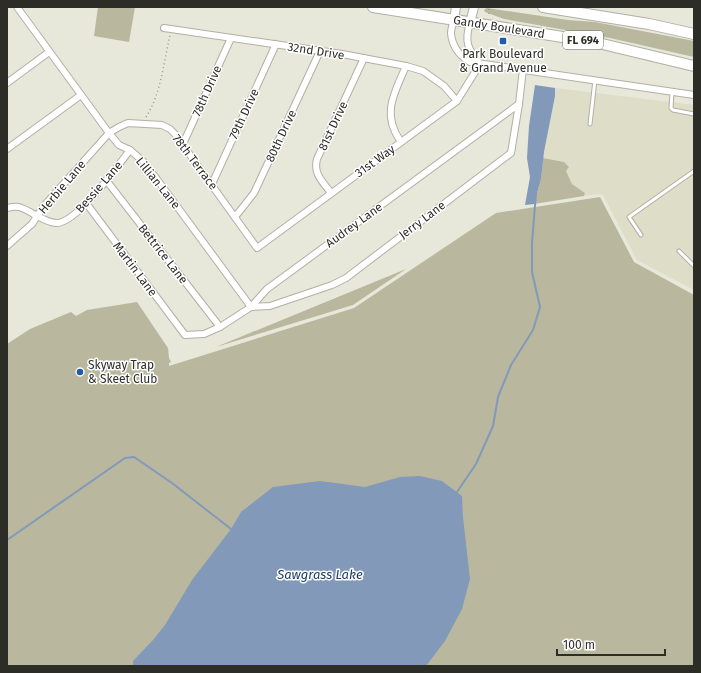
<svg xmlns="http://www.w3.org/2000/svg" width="701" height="673" font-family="'Fira Sans',sans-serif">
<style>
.built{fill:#deddc8}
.green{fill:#b9b89e}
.water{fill:#8299ba}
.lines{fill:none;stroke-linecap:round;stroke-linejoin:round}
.stream{stroke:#8299ba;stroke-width:2}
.service-casing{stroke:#b1b0a4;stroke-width:5}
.minor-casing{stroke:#b1b0a4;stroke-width:8}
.tertiary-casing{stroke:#b1b0a4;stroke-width:10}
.trunk-casing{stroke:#b1b0a4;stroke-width:12}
.path{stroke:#9a9a90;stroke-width:1.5;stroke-dasharray:1 3;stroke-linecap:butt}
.service{stroke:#fff;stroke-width:3}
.minor{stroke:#fff;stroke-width:6}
.tertiary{stroke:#fff;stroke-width:8}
.trunk{stroke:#fff;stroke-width:10}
.poi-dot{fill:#1e5bac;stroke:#fff;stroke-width:1.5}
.labels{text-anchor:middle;stroke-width:3;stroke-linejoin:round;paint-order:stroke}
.shield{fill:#fff;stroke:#6c6c68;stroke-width:1}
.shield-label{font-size:11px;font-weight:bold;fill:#2d2d28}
.street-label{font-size:12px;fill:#2d2d28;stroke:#fff}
.poi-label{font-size:12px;fill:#2d2d28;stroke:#fff}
.water-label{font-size:13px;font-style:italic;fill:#1b3b67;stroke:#fff}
</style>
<rect width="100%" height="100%" fill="#e7e7da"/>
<polygon class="built" points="555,88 694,105 694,290 637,260 603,195 599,194 584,196 585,193 572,184 566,171 569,167 564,162 543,158 555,96"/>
<g class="green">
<polygon points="98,7 135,7 129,42 94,36"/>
<polygon points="487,8 568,20 595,22 694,41 694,57 610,38 504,19 485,12 484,10"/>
<polygon points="543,158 564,162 569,167 566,171 572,184 585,193 584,196 534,204 541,179"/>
<polygon points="600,197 634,262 694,295 694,666 7,666 7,344 30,329 71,312 76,316 87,310 137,302 168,348 169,358 171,362 169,363 169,366 354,308 496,213"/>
<polygon points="406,269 353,305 216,347"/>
</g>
<g class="water">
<polygon points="535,85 555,88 555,96 544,152 541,179 534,204 525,205 530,177 527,158 529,126"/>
<polygon points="420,476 442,481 462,496 463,517 470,579 462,609 445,641 426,666 133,666 133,661 153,640 165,625 192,580 231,529 241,512 273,487 320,481 365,487 400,477"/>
</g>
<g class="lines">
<g class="stream">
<polyline points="457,492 476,464 493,426 498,397 511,365 533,330 540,307 532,272 532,243 536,193"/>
<polyline points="7,540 125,458 134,457 172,483 231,529"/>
</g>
<defs>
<g id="service">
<polyline points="672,92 671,108 673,110 694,114"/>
<polyline points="590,124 595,80"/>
<polyline points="641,235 629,217 694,171"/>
<polyline points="679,251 694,266"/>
</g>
<g id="minor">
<polyline points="17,7 109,133 119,145 130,150 145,163 251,307"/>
<path d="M 454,20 C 453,24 451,29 451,33 C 452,46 460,56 470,62 L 694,95"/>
<path d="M 470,23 C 464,42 468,49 480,64"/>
<polyline points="164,28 342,54 406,66 423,71 444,86 457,101"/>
<polyline points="7,83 49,52"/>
<path d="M 401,142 C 381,114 394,94 406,66"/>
<polyline points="183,144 231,38"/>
<polyline points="7,149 81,95"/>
<polyline points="106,180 220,327"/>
<polyline points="212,184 276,44"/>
<path d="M 331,193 C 323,182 313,174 317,159 L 364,58"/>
<polyline points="86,203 185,335 204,334 220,327 251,307 267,289 519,104"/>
<path d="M 7,208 C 11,207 15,206 19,207 C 32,211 43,222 56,223 C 76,224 118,166 130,150"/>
<polyline points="235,217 254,193 320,51"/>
<polyline points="7,246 32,224 43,207 109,133 119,127 128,123 162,125 170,129 175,134 257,248 457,101 480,64"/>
<polyline points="251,307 270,306 332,285 346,278 511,153 519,104 523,69"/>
</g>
<g id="tertiary">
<polyline points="454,20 456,7"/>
<polyline points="470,23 474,7"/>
</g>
<g id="trunk">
<polyline points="373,7 594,42 694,66"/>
<polyline points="543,7 649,24 694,34"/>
</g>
</defs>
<use href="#service" class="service-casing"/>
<use href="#minor" class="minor-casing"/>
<use href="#tertiary" class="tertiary-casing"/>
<use href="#trunk" class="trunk-casing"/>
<g class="path">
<polyline points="489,14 489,8"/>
<path d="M 146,117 C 161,94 164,61 170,35"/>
</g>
<use href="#service" class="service"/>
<use href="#minor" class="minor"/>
<use href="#tertiary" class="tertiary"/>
<use href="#trunk" class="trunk"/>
</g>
<g class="poi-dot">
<rect x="499" y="37" width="8" height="8" rx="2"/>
<circle cx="80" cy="372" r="4"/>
</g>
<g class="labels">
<rect class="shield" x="563" y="31" width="40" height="18" rx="3"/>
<g class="shield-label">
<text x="583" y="44">FL 694</text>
</g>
<g class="street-label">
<text transform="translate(499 27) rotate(9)" y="4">Gandy Boulevard</text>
<text transform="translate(316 51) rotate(9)" y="4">32nd Drive</text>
<text transform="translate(207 91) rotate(-66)" y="4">78th Drive</text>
<text transform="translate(244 114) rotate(-65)" y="4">79th Drive</text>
<text transform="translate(333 126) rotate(-65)" y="4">81st Drive</text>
<text transform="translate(281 136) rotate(-65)" y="4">80th Drive</text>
<text transform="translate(375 161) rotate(-36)" y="4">31st Way</text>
<text transform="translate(195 162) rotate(53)" y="4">78th Terrace</text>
<text transform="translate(158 183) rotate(51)" y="4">Lillian Lane</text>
<text transform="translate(62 187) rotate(-50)" y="4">Herbie Lane</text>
<text transform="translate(99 187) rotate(-49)" y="4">Bessie Lane</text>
<text transform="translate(422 220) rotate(-37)" y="4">Jerry Lane</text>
<text transform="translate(354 225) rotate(-36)" y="4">Audrey Lane</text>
<text transform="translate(163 254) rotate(52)" y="4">Bettrice Lane</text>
<text transform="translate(135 269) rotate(53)" y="4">Martin Lane</text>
</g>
<g class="poi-label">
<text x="503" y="58">Park Boulevard<tspan x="503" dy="14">&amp; Grand Avenue</tspan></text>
<text x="88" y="369" text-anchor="start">Skyway Trap<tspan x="88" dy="14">&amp; Skeet Club</tspan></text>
</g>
<g class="water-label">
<text x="320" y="579">Sawgrass Lake</text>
</g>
</g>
<rect width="701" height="673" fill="none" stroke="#2d2d28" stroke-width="16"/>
<path d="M557 649v6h108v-6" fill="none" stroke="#2d2d28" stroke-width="2"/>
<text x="563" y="649" font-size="12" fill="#2d2d28" stroke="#ffffff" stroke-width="3" paint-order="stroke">100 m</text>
</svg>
